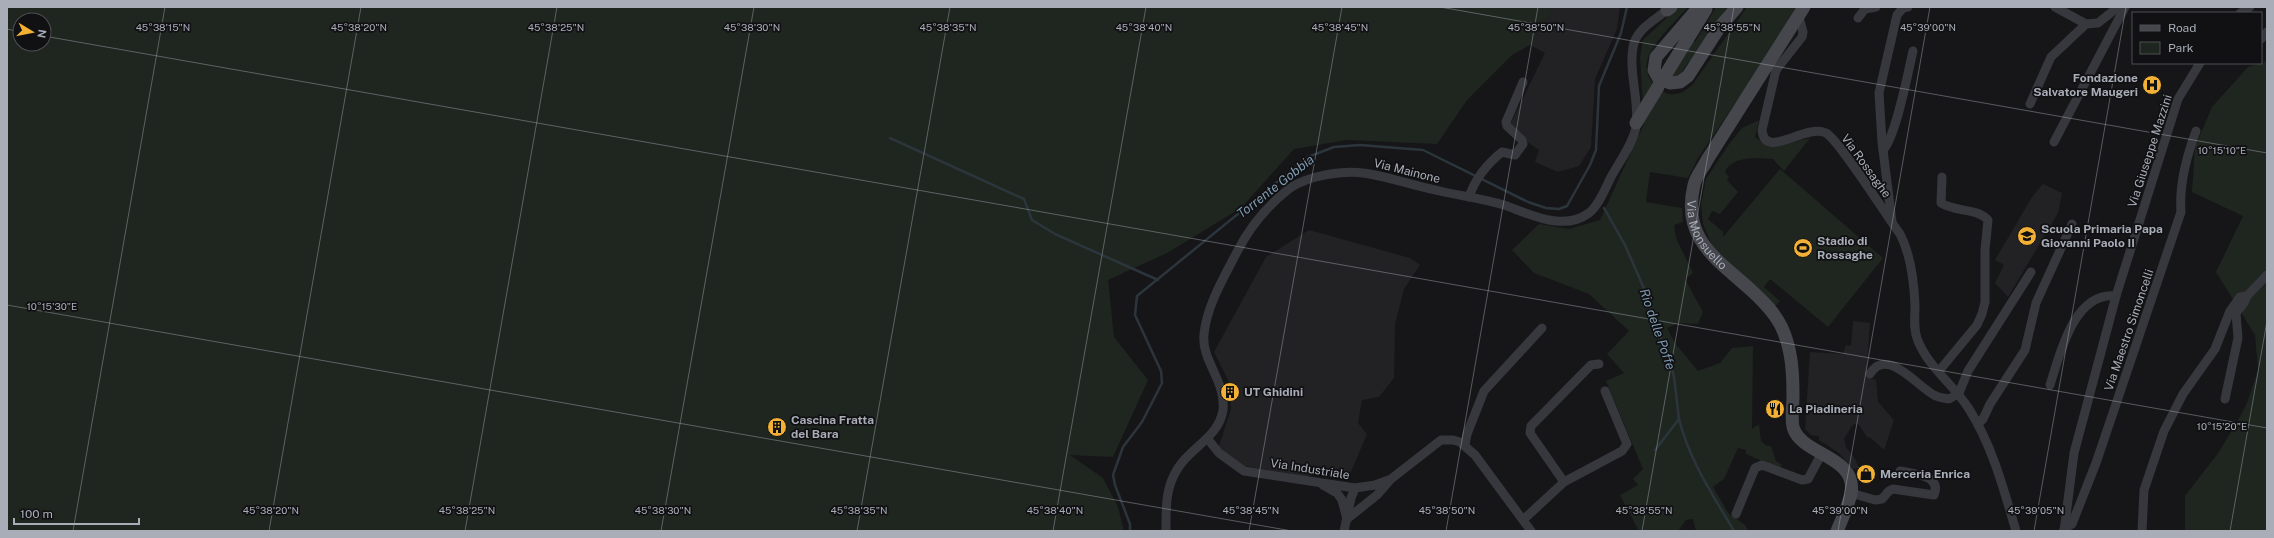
<svg xmlns="http://www.w3.org/2000/svg" width="2274" height="538" font-family="'Public Sans',sans-serif">
<style>
.built{fill:#222225}
.green{fill:#1e261f;fill-rule:evenodd}
.lines{fill:none;stroke-linecap:round;stroke-linejoin:round}
.stream{stroke:#2c353c;stroke-width:2.5}
.street{stroke:#37383d;stroke-width:9}
.secondary{stroke:#45474d;stroke-width:13}
.ticks{fill:none;stroke:#a8adb8;stroke-width:1;stroke-opacity:0.45}
.labels{text-anchor:middle;stroke-width:3.5;stroke-linejoin:round;paint-order:stroke}
.poi-label{font-size:12px;font-weight:bold;fill:#a8adb8;stroke:#111113;text-anchor:start}
.street-label{font-size:12px;fill:#a8adb8;stroke:#111113}
.water-label{font-size:13px;font-style:italic;fill:#7f9bb3;stroke:#111113}
.ticks-label{font-size:10px;text-anchor:middle;fill:#a8adb8;stroke:#111113;stroke-width:3.5;stroke-linejoin:round;paint-order:stroke}
</style>
<rect width="100%" height="100%" fill="#161618"/>
<g class="built">
<polygon points="1555,7 1620,7 1617,29 1595,79 1591,147 1579,166 1558,172 1535,162 1539,150 1508,129 1545,53 1530,45"/>
<polygon points="2043,184 2062,193 2058,213 2008,297 1995,283 2004,265 1995,260 2032,197"/>
<polygon points="1309,230 1410,258 1420,265 1404,289 1395,324 1394,378 1379,397 1362,400 1358,423 1367,434 1350,474 1304,476 1245,466 1218,449 1231,409 1229,382 1214,352 1266,257"/>
<polygon points="1853,321 1870,323 1866,377 1876,380 1878,402 1894,420 1884,450 1871,438 1867,437 1859,425 1854,424 1851,427 1844,439 1846,447 1855,459 1859,468 1853,469 1839,453 1819,440 1819,436 1811,435 1805,429 1810,352 1843,354 1846,345 1851,346"/>
</g>
<g class="green">
<path d="M 7,7 L 1555,7 L 1530,45 L 1512,55 L 1467,100 L 1437,144 L 1347,140 L 1294,149 L 1241,208 L 1167,253 L 1108,280 L 1114,337 L 1148,380 L 1113,457 L 1070,455 L 1103,478 L 1118,507 L 1124,531 L 7,531 ZM 20,20 L 44,20 L 44,44 L 20,44 Z"/>
<path d="M 1678,7 L 1688,7 C 1677,20 1651,44 1647,61 C 1643,78 1662,100 1680,93 C 1685,91 1689,87 1693,84 L 1747,7 L 1796,7 L 1755,74 L 1698,158 L 1688,178 L 1650,172 L 1646,202 L 1682,208 L 1683,222 L 1674,225 L 1676,238 L 1693,273 L 1685,279 L 1703,312 L 1698,324 L 1679,323 L 1667,328 L 1675,343 L 1698,371 L 1720,363 L 1732,348 L 1753,346 L 1752,429 L 1759,424 L 1761,441 L 1767,446 L 1771,446 L 1776,461 L 1782,465 L 1780,469 L 1746,454 L 1746,450 L 1738,448 L 1724,479 L 1713,487 L 1729,514 L 1744,524 L 1749,531 L 1696,531 L 1693,519 L 1686,520 L 1678,531 L 1639,531 L 1620,495 L 1638,485 L 1633,479 L 1643,469 L 1606,381 L 1624,373 L 1607,354 L 1629,331 L 1589,294 L 1534,273 L 1512,250 L 1539,224 L 1569,229 L 1600,220 L 1644,124 L 1640,57 L 1643,40 Z"/>
<polygon points="1716,7 1727,7 1691,62 1689,61 1679,76 1672,77 1666,70 1666,60 1685,39 1695,42"/>
<polygon points="2267,61 2267,531 2185,531 2185,496 2219,452 2246,406 2258,370 2255,335 2216,272 2243,216 2192,192 2195,147 2212,107 2248,67"/>
<path d="M 1759,120 L 1755,137 C 1772,150 1791,142 1810,138 L 1784,171 L 1773,159 C 1757,158 1732,156 1725,172 L 1729,177 L 1727,180 L 1738,192 L 1720,214 L 1712,211 L 1708,219 L 1723,232 L 1723,237 L 1780,169 L 1883,258 L 1828,327 L 1770,279 L 1764,287 L 1780,301 L 1775,306 L 1713,248 L 1703,224 L 1701,204 L 1706,179 L 1729,144 L 1742,128 Z"/>
</g>
<g class="lines">
<g class="stream">
<polyline points="890,138 1024,199 1032,220 1055,234 1158,280"/>
<polyline points="1604,208 1625,245 1646,293 1652,316 1669,357 1674,377 1679,419 1655,450"/>
<path d="M 1679,419 C 1689,460 1713,495 1734,531"/>
<polyline points="1130,531 1130,524 1115,485 1113,475 1123,447 1142,422 1162,383 1161,371 1135,315 1137,296 1308,157 1334,147 1360,145 1423,150 1528,202 1546,208 1559,209 1567,206 1590,165 1596,150 1599,86 1621,33 1627,7"/>
</g>
<g class="street">
<polyline points="2055,7 2086,24"/>
<polyline points="2240,13 2250,7"/>
<path d="M 1799,17 L 1803,32 L 1802,37 L 1776,70 L 1762,130 C 1765,161 1805,123 1826,133 C 1840,141 1887,217 1900,234 C 1911,255 1914,282 1915,305 C 1915,317 1913,330 1918,341 C 1929,368 1954,385 1969,409 C 1992,445 2004,490 2016,531"/>
<polyline points="1858,18 1865,9 1876,7"/>
<polyline points="2261,39 2267,32"/>
<polyline points="2030,104 2051,57 2086,24 2098,23 2118,7"/>
<polyline points="2054,142 2125,7"/>
<path d="M 1883,150 C 1896,137 1908,72 1913,51"/>
<path d="M 1469,197 C 1475,179 1487,164 1502,152 L 1515,155 L 1523,144 L 1522,140 L 1507,126 L 1506,122 L 1523,82"/>
<polyline points="1892,222 1882,142 1879,93 1897,15 1903,8 1908,7"/>
<path d="M 1939,371 L 1977,325 L 1982,314 L 1985,302 L 1985,250 L 1988,220 C 1977,208 1955,212 1941,203 L 1942,177"/>
<path d="M 1870,374 C 1887,345 1919,389 1936,396 C 1940,398 1945,398 1949,399 L 1959,393 L 1968,371 L 2031,272"/>
<path d="M 2050,385 C 2060,354 2074,291 2116,296"/>
<polyline points="2225,399 2238,338 2236,313 2244,303 2247,296"/>
<polyline points="1978,424 1983,419 1990,404 2025,350 2036,303 2072,224"/>
<polyline points="1207,438 1219,453 1244,471 1355,488 1375,485 1391,479 1441,440 1453,440 1460,442 1475,455 1531,531"/>
<polyline points="1465,445 1467,434 1484,391 1542,328"/>
<polyline points="1564,482 1530,433 1531,426 1591,365 1599,364"/>
<polyline points="1323,485 1337,493 1342,500 1347,519"/>
<path d="M 1851,493 L 1875,500 L 1882,499 L 1889,491 L 1893,489 L 1934,495 C 1942,475 1914,474 1900,471"/>
<polyline points="1736,514 1755,468 1762,465 1802,480 1808,479 1822,453"/>
<polyline points="1347,519 1377,495 1390,480"/>
<polyline points="1523,520 1564,482 1622,451 1627,444 1605,391"/>
<path d="M 2064,529 L 2072,524 L 2096,463 L 2181,212 C 2179,186 2187,155 2196,131"/>
<path d="M 1166,531 C 1166,508 1165,488 1178,468 C 1191,447 1219,437 1223,410 C 1226,380 1201,361 1204,334 C 1207,305 1224,277 1237,252 C 1249,228 1268,205 1290,188 C 1308,176 1342,170 1363,173 C 1386,176 1408,184 1431,189 C 1455,195 1480,198 1504,205 C 1530,214 1563,232 1589,213 C 1599,205 1605,189 1611,177 C 1619,162 1633,144 1636,127 C 1640,101 1627,68 1634,43 C 1639,28 1655,20 1667,10"/>
<polyline points="1344,531 1351,498 1355,488"/>
<polyline points="2064,531 2074,453 2116,296 2178,99 2200,63"/>
<polyline points="2142,531 2144,490 2164,431 2183,394 2215,349 2230,311 2240,297 2247,296 2267,275"/>
</g>
<g class="secondary">
<polyline points="1699,7 1656,57 1654,70 1659,79 1670,83 1680,82 1688,76 1719,28 1737,7"/>
<path id="s1" d="M 1804,7 L 1707,160 C 1703,168 1696,176 1694,185 C 1681,239 1717,259 1752,291 C 1764,302 1775,313 1782,328 C 1792,350 1793,373 1793,396 C 1793,406 1791,418 1793,427 C 1801,456 1858,455 1851,494 C 1848,506 1842,519 1837,531"/>
<polyline points="1667,10 1671,7"/>
<polyline points="1666,74 1706,9"/>
<polyline points="1636,123 1658,87"/>
</g>
</g>
<path class="ticks" d="M 1440,7 L 2267,153M 7,29 L 20,32M 44,36 L 2267,428M 7,305 L 1292,531M 73,531 L 165,7M 269,531 L 361,7M 465,531 L 557,7M 661,531 L 754,7M 857,531 L 950,7M 1053,531 L 1146,7M 1249,531 L 1342,7M 1446,531 L 1538,7M 1642,531 L 1734,7M 1838,531 L 1930,7M 2034,531 L 2126,7M 2230,531 L 2267,321"/>
<defs>
<symbol id="hospital-disc" viewBox="-11 -11 22 22"><circle r="9.5" fill="#f2b134" stroke="#111113"/><path d="M-5-5h3v3.5h4V-5h3V5h-3V1.5h-4V5h-3Z" fill="#111"/></symbol>
<symbol id="school-disc" viewBox="-11 -11 22 22"><circle r="9.5" fill="#f2b134" stroke="#111113"/><path d="M0-5L7-2L0 1L-7-2ZM-4 1L0 2.5L4 1V4Q0 6-4 4Z" fill="#111"/></symbol>
<symbol id="stadium-disc" viewBox="-11 -11 22 22"><circle r="9.5" fill="#f2b134" stroke="#111113"/><path d="M0-5a6.5 5 0 1 0 0 10a6.5 5 0 1 0 0-10ZM-3.5-1.8h7v3.6h-7Z" fill="#111"/></symbol>
<symbol id="building-disc" viewBox="-11 -11 22 22"><circle r="9.5" fill="#f2b134" stroke="#111113"/><path d="M-4-6H4V6H1V3H-1V6H-4ZM-2.5-4.3h1.7v1.8h-1.7ZM.8-4.3h1.7v1.8H.8ZM-2.5-1h1.7V.8h-1.7ZM.8-1h1.7V.8H.8Z" fill="#111"/></symbol>
<symbol id="restaurant-disc" viewBox="-11 -11 22 22"><circle r="9.5" fill="#f2b134" stroke="#111113"/><path d="M-5-6h1v4h1v-4h1v4h1v-4h1v5L-1.5 .5V6h-2V.5L-5-1ZM5-6V6H3V1.5H1.5Q1.5-4 5-6Z" fill="#111"/></symbol>
<symbol id="shop-disc" viewBox="-11 -11 22 22"><circle r="9.5" fill="#f2b134" stroke="#111113"/><path d="M-5-2.5h2.3a2.7 3.5 0 0 1 5.4 0H5L5.5 6h-11ZM-1.5-2.5h3a1.5 2.3 0 0 0-3 0Z" fill="#111"/></symbol>
</defs>
<g fill-rule="evenodd">
<use href="#hospital-disc" x="2141" y="74" width="22" height="22"/>
<use href="#school-disc" x="2016" y="225" width="22" height="22"/>
<use href="#stadium-disc" x="1792" y="237" width="22" height="22"/>
<use href="#building-disc" x="1219" y="381" width="22" height="22"/>
<use href="#restaurant-disc" x="1764" y="398" width="22" height="22"/>
<use href="#building-disc" x="766" y="416" width="22" height="22"/>
<use href="#shop-disc" x="1855" y="463" width="22" height="22"/>
</g>
<g class="labels">
<g class="poi-label">
<text x="2138" y="82" text-anchor="end">Fondazione<tspan x="2138" dy="14">Salvatore Maugeri</tspan></text>
<text x="2041" y="233">Scuola Primaria Papa<tspan x="2041" dy="14">Giovanni Paolo II</tspan></text>
<text x="1817" y="245">Stadio di<tspan x="1817" dy="14">Rossaghe</tspan></text>
<text x="1244" y="396">UT Ghidini</text>
<text x="1789" y="413">La Piadineria</text>
<text x="791" y="424">Cascina Fratta<tspan x="791" dy="14">del Bara</tspan></text>
<text x="1880" y="478">Merceria Enrica</text>
</g>
<g class="street-label">
<text transform="translate(2150 151) rotate(-72)" y="4">Via Giuseppe Mazzini</text>
<text transform="translate(1866 166) rotate(54)" y="4">Via Rossaghe</text>
<text transform="translate(1407 171) rotate(14)" y="4">Via Mainone</text>
<text dy="4" stroke="none"><textPath href="#s1" startOffset="264">Via Monsuello</textPath></text>
<text transform="translate(2129 330) rotate(-71)" y="4">Via Maestro Simoncelli</text>
<text transform="translate(1310 469) rotate(9)" y="4">Via Industriale</text>
</g>
<g class="water-label">
<text transform="translate(1275 186) rotate(-38)" y="5">Torrente Gobbia</text>
<text transform="translate(1658 329) rotate(71)" y="5">Rio delle Poffe</text>
</g>
</g>
<g class="ticks-label">
<text x="163" y="31">45°38'15"N</text>
<text x="359" y="31">45°38'20"N</text>
<text x="948" y="31">45°38'35"N</text>
<text x="1144" y="31">45°38'40"N</text>
<text x="1536" y="31">45°38'50"N</text>
<text x="1732" y="31">45°38'55"N</text>
<text x="1928" y="31">45°39'00"N</text>
<text x="556" y="31">45°38'25"N</text>
<text x="752" y="31">45°38'30"N</text>
<text x="1340" y="31">45°38'45"N</text>
<text x="2222" y="154">10°15'10"E</text>
<text x="52" y="310">10°15'30"E</text>
<text x="2222" y="430">10°15'20"E</text>
<text x="271" y="514">45°38'20"N</text>
<text x="467" y="514">45°38'25"N</text>
<text x="663" y="514">45°38'30"N</text>
<text x="859" y="514">45°38'35"N</text>
<text x="1055" y="514">45°38'40"N</text>
<text x="1251" y="514">45°38'45"N</text>
<text x="1447" y="514">45°38'50"N</text>
<text x="1644" y="514">45°38'55"N</text>
<text x="1840" y="514">45°39'00"N</text>
<text x="2036" y="514">45°39'05"N</text>
</g>
<rect width="2274" height="538" fill="none" stroke="#a8adb8" stroke-width="16"/>
<rect x="2132" y="12" width="130" height="52" fill="#111113" stroke="#4d4f55"/>
<rect x="2140" y="25" width="20" height="6" fill="#45474d" stroke="#4d4f55"/>
<text x="2168" y="32" font-size="12" fill="#a8adb8">Road</text>
<rect x="2140" y="42" width="20" height="12" fill="#1e261f" stroke="#4d4f55"/>
<text x="2168" y="52" font-size="12" fill="#a8adb8">Park</text>
<g transform="translate(32 32) rotate(100)"><circle r="19" fill="#111113" stroke="#4d4f55"/>
<path d="M0-3L7 15L0 10L-7 15Z" fill="#f2b134"/>
<text y="-6" font-size="11" font-weight="bold" text-anchor="middle" fill="#a8adb8">N</text>
</g>
<path d="M14 518v6h125v-6" fill="none" stroke="#a8adb8" stroke-width="2"/>
<text x="20" y="518" font-size="12" fill="#a8adb8" stroke="#111113" stroke-width="3" paint-order="stroke">100 m</text>
</svg>
